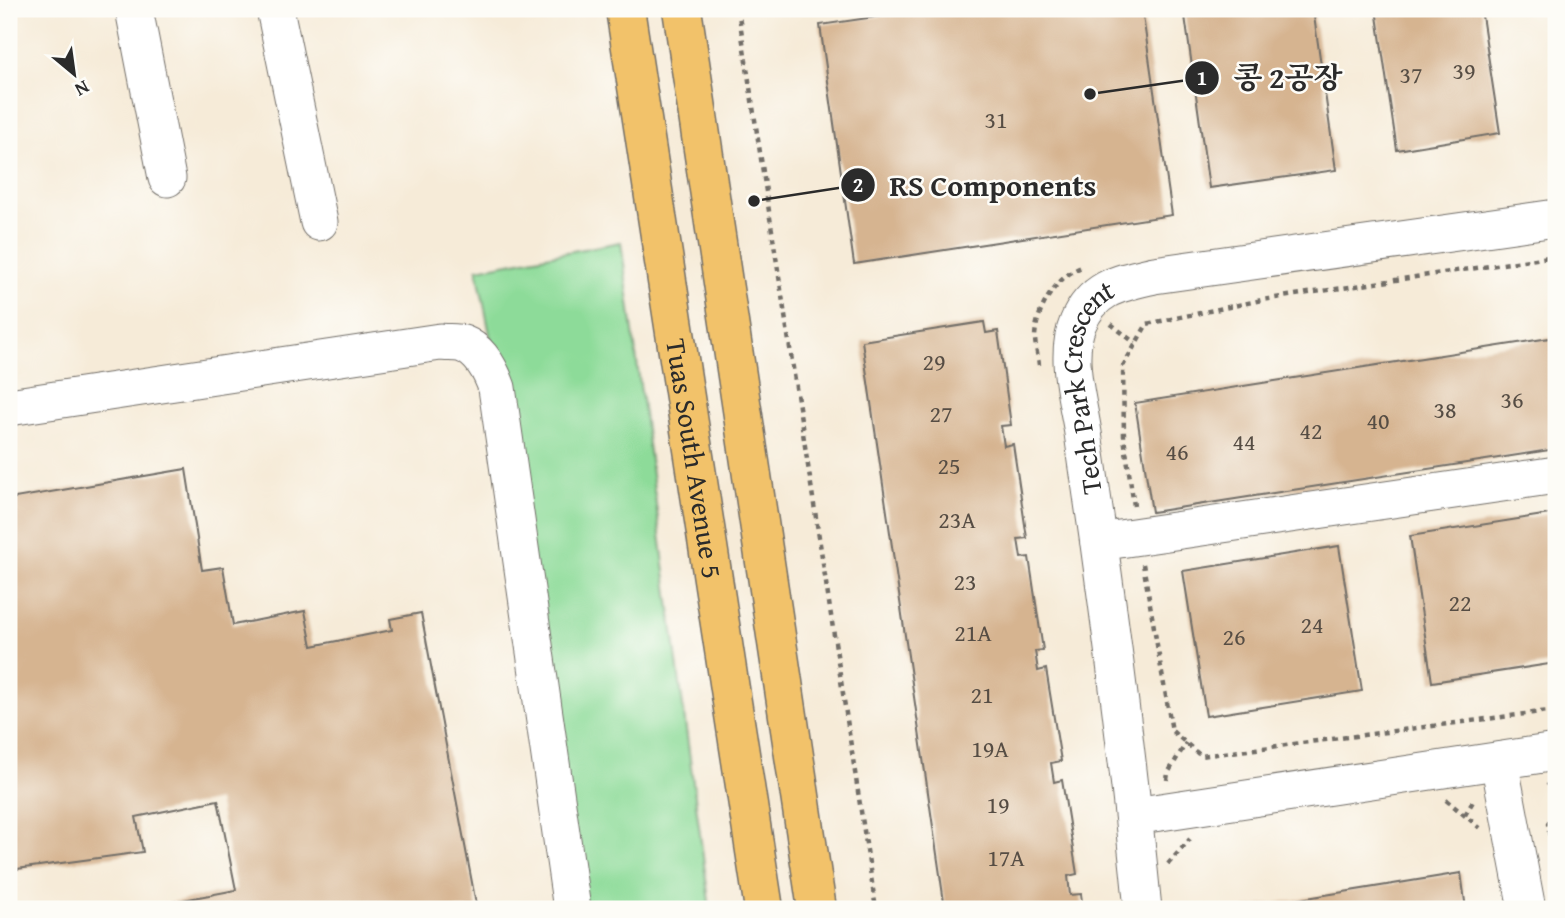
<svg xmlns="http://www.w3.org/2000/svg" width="1565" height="918" font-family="'Gentium Book Plus','Noto Serif KR',serif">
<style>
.green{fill:#8ddb99;stroke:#5c8362;stroke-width:2}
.building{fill:#d6b490}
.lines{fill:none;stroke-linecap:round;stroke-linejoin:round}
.minor-casing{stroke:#726e68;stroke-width:39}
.major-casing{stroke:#726e68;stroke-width:41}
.path{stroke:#726e68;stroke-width:4.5;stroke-dasharray:5 5;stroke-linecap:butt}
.minor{stroke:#fff;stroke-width:37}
.major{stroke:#f2c26a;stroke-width:38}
.labels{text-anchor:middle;stroke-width:5;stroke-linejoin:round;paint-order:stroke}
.number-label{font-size:24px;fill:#564d44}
.street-label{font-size:28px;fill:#2b2b2b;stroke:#fdfcf7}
.leader{fill:none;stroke:#2b2b2b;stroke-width:2.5}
.callout-dot{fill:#2b2b2b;stroke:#fdfcf7;stroke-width:2.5}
.mark-label{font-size:21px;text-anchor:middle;font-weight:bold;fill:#fff}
.callout-label{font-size:30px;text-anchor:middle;font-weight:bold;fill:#2b2b2b;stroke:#fdfcf7;stroke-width:5;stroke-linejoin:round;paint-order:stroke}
</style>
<rect width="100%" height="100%" fill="#fdfcf7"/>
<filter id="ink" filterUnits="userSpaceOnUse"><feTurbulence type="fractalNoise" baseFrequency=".0143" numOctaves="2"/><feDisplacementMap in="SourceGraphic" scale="14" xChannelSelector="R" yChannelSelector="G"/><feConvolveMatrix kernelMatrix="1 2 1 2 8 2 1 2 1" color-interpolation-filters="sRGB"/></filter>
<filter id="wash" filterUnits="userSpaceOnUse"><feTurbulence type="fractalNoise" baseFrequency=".00686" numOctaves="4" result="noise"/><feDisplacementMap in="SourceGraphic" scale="28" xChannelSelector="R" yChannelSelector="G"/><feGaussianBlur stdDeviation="1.57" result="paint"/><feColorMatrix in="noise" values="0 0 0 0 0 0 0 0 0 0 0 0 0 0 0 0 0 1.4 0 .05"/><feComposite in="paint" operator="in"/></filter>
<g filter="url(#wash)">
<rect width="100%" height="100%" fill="#f6ebd8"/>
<polygon class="green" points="621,242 710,909 586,909 499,380 477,269"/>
<g id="blocks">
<g class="building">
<polygon points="929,9 1142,9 1172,215 854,264 820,25"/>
<polygon points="1184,9 1313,9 1336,170 1209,188"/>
<polygon points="1376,9 1481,9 1500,133 1397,150"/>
<polygon points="984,322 986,333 998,331 1011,425 1001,426 1004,446 1013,444 1027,538 1018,539 1021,558 1029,557 1043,650 1035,651 1038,671 1046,669 1061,761 1051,763 1054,782 1062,780 1077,874 1068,876 1070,895 1081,894 1083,909 945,909 862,341"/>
<polygon points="1556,337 1556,449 1152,512 1135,403"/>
<polygon points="186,469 202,570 223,567 233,625 305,611 312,646 392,630 390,619 421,613 477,909 168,909 167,903 236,890 218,800 136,817 143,852 9,870 9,543 13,543 9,499"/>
<polygon points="1556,513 1556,663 1432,682 1410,536"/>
<polygon points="1339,546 1362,691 1206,716 1183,571"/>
<polygon points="1461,873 1466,909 1245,909 1245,908"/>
</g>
</g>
</g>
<g filter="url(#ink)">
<use href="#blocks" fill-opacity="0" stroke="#726e68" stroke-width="2"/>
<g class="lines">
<defs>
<g id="minor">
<polyline points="134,9 167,178"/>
<polyline points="275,9 319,222"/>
<path d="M 9,407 L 440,342 C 447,343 457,342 463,344 C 481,351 491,371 497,388 L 572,909"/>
<polyline points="1099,542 1556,475"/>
<polyline points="1499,761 1527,909"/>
<polyline points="1134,816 1556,752"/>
<path id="s1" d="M 1143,909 C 1131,787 1116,666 1099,544 C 1094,507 1088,470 1083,433 C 1078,400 1064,356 1078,323 C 1093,287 1120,283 1154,275 L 1556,218"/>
</g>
<g id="major">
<path id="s2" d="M 625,9 L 764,909"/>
<polyline points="682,9 817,909"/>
</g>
</defs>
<use href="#minor" class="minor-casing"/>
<use href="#major" class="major-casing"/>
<g class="path">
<polyline points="738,9 876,909"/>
<polyline points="1111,324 1135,343"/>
<path d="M 1039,365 C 1038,356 1035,346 1035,337 C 1036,310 1056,276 1082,267"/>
<polyline points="1134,506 1124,437 1123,366 1147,324 1262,300 1556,256"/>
<polyline points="1143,564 1172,731 1201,756 1556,710"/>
<polyline points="1167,780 1168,773 1186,743"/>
<polyline points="1547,783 1556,790"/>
<polyline points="1446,800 1480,828"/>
<polyline points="1556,813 1548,824 1556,878"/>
<polyline points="1465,815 1475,798"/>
<polyline points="1168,864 1190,839"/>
</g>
<use href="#minor" class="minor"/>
<use href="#major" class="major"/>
</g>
</g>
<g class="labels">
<g class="number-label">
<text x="1464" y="79">39</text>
<text x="1411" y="83">37</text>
<text x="996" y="128">31</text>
<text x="934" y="370">29</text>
<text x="1512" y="408">36</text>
<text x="1445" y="418">38</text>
<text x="941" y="422">27</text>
<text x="1378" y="429">40</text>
<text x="1311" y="439">42</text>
<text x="1244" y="450">44</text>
<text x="1177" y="460">46</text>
<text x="949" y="474">25</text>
<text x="957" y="528">23A</text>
<text x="965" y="590">23</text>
<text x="1460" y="611">22</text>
<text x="1312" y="633">24</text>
<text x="973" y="641">21A</text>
<text x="1234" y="645">26</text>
<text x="982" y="703">21</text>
<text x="990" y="757">19A</text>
<text x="998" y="813">19</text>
<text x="1006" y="866">17A</text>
</g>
<g class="street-label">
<text dy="10" stroke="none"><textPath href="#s1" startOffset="530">Tech Park Crescent</textPath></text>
<text dy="10" stroke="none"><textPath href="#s2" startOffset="455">Tuas South Avenue 5</textPath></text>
</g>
</g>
<path class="leader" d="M1090 94L1202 78M754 201L858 185"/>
<g class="callout-dot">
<circle cx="1090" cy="94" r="7"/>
<circle cx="754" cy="201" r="7"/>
<circle cx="1202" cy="78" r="18"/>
<circle cx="858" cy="185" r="18"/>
</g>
<g class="mark-label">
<text x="1202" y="85">1</text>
<text x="858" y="192">2</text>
</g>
<g class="callout-label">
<text x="1288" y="88">콩 2공장</text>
<text x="993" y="196">RS Components</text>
</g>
<rect width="1565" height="918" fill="none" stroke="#fdfcf7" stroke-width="35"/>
<g transform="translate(74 74) rotate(151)" stroke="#fdfcf7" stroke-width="5" paint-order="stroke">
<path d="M0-5L12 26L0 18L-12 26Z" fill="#2b2b2b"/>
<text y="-10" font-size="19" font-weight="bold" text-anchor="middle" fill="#2b2b2b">N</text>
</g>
</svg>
